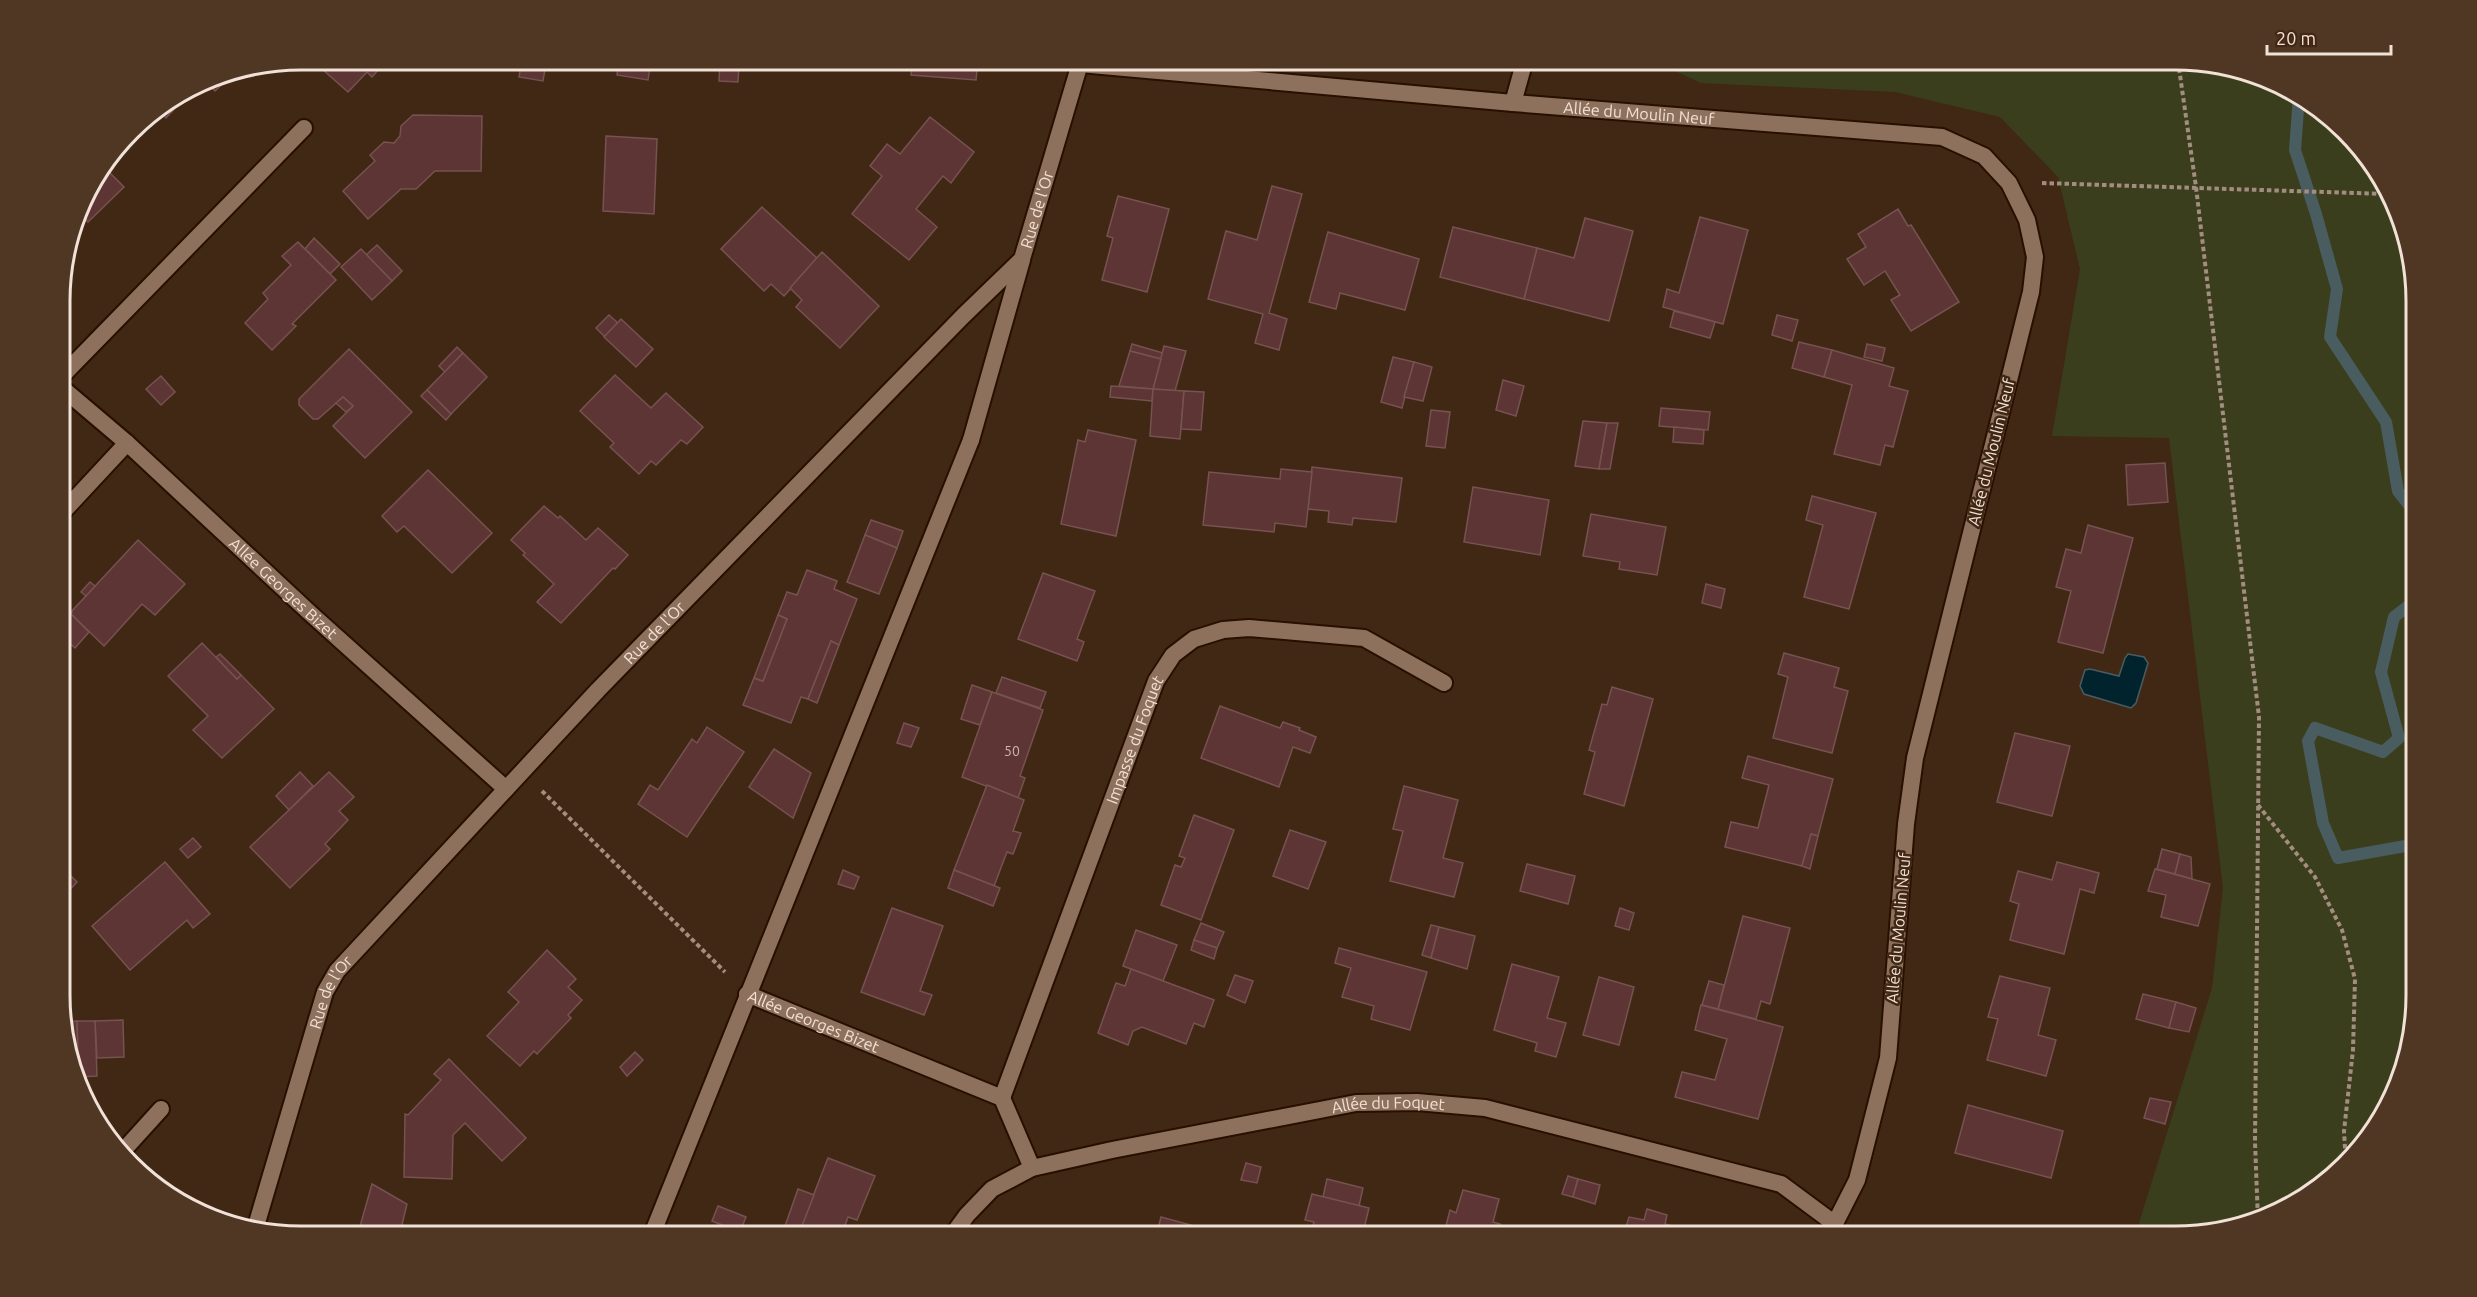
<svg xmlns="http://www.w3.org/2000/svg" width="2477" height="1297" font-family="Ubuntu,sans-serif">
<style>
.green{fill:#3a3e1c}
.water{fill:#00232e;stroke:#495c60;stroke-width:1.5}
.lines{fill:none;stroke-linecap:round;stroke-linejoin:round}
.stream{stroke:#495c60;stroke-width:12}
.building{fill:#5c3534;stroke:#765250;stroke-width:1.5}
.pedestrian-casing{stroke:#271000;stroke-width:20}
.minor-casing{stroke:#271000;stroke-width:20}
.path{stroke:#a28d7f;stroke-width:4;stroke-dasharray:4.5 3;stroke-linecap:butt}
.pedestrian{stroke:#8e715c;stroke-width:16}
.minor{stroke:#8e715c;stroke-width:16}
.labels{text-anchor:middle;stroke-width:5;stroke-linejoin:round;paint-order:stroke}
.number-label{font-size:14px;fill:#ccb6ae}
.street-label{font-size:16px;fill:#f2e1d6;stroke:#412815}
.rim{fill:none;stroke:#f2e1d6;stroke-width:3}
</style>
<rect width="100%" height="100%" fill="#412815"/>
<polygon class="green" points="1651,60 2175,60 2282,85 2335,120 2376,167 2415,270 2417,996 2392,1103 2357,1155 2309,1196 2253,1224 2191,1236 2135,1236 2212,988 2223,888 2169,438 2052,436 2080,269 2058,177 2000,117 1895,92 1701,83"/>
<polygon class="water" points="2128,654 2144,657 2148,663 2136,703 2131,708 2084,694 2080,686 2085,670 2090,669 2119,676 2125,658"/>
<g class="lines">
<g class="stream">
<polyline points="2299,96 2295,150 2316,214 2337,289 2330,337 2386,422 2398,491 2416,514"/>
<polyline points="2416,600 2394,617 2381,672 2399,738 2383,752 2315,728 2308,741 2323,823 2338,858 2411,845 2417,859"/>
<polyline points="2416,999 2417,990"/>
</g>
</g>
<g class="building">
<polygon points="331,60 387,60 372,77 367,72 348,92 322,69"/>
<polygon points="522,60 546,64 543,81 519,77"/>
<polygon points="619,60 651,60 648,80 617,75"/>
<polygon points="913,60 978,60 976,80 911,75"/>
<polygon points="720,62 739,64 738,82 719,81"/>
<polygon points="233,74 215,91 206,81 210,78"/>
<polygon points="196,86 166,118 159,110"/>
<polygon points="413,115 482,116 481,171 435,171 416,189 401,189 368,219 343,191 375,161 370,155 384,142 394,143 400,136 401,126"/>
<polygon points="930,117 974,152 951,183 943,176 916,209 937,227 909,260 852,214 882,176 870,166 887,144 900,154"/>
<polygon points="606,136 657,139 654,214 603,211"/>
<polygon points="105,168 124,187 88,222 80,214 85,194"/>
<polygon points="1272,186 1302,194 1269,313 1287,319 1279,350 1255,343 1263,314 1208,299 1226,231 1257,240"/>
<polygon points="1118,196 1169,209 1147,292 1102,280 1113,238 1107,236"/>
<polygon points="762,207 818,259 784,296 771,284 764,291 721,249"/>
<polygon points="1898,209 1908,226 1911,225 1959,302 1911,331 1891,300 1900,295 1885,271 1864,285 1847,259 1866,247 1858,234"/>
<polygon points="1700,217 1748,230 1723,324 1663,307 1667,289 1679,293"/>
<polygon points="1585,218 1633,231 1609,321 1524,299 1537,248 1574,258"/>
<polygon points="1453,227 1537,248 1524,299 1440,277"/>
<polygon points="1328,232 1419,259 1405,310 1340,293 1336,309 1309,302"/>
<polygon points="314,238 340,264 330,274 305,249"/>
<polygon points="298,242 336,280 292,324 296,326 272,350 245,323 268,299 263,293 291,265 282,256"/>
<polygon points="377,245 402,271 392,281 366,255"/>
<polygon points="361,249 392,281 372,300 341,267"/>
<polygon points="822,252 879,306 840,348 796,307 802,300 790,288"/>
<polygon points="1674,311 1715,322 1710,338 1670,327"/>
<polygon points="609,315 618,323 605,337 596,328"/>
<polygon points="1777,315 1798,320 1792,341 1772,335"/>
<polygon points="621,319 653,349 636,367 604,337"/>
<polygon points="1799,342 1832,350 1824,377 1792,368"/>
<polygon points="1132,344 1163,353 1161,359 1130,351"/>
<polygon points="1867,344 1885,348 1882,361 1864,357"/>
<polygon points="1164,346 1186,351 1175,391 1153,389"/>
<polygon points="457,347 463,353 445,372 439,366"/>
<polygon points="349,349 412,412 365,458 333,426 353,406 343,397 318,419 313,419 299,405 299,399"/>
<polygon points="1832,350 1894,368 1889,386 1908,391 1893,447 1885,445 1880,465 1834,454 1852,385 1824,377"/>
<polygon points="1130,351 1161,359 1153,389 1119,386"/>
<polygon points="463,353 487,377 451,414 427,390"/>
<polygon points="1393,357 1414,362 1402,408 1381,402"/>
<polygon points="1414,362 1432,367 1423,401 1404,397"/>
<polygon points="615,375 651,408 666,393 703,427 687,444 681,440 656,465 651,461 639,474 610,447 614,443 580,411"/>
<polygon points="161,376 175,392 161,405 146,389"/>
<polygon points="1503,380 1524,386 1516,416 1496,410"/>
<polygon points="1111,386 1153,389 1152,401 1110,397"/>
<polygon points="1153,389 1184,391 1180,439 1150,436"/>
<polygon points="427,390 451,414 446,420 421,396"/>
<polygon points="1184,391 1204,392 1201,430 1181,429"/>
<polygon points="343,397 353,406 346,412 336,403"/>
<polygon points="1661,408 1710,412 1708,430 1659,426"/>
<polygon points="1431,410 1450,412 1445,448 1426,446"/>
<polygon points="1583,421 1607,423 1599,469 1575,466"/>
<polygon points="1607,423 1618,423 1610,469 1599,469"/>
<polygon points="1674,427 1704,430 1703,444 1673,442"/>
<polygon points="1088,430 1136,440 1116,536 1061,524 1078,440 1085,442"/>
<polygon points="2165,463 2168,502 2128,505 2126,465"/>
<polygon points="1312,467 1402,478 1396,522 1353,518 1352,525 1328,522 1329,511 1308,509"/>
<polygon points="1281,469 1312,472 1306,527 1275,523 1274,532 1203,525 1209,472 1280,479"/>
<polygon points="428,470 492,533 452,573 404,526 397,532 382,516"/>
<polygon points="1473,487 1549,500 1540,555 1464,542"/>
<polygon points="1812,496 1876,513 1849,609 1804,597 1823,525 1806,520"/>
<polygon points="544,506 558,518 560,516 586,540 598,528 628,555 615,569 613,568 561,623 537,602 554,584 523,555 525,553 511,540"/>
<polygon points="1591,514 1666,527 1657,575 1619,569 1620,562 1583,556"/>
<polygon points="871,520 903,531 897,548 865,535"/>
<polygon points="2088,525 2133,538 2103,653 2058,642 2071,591 2056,587 2066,549 2081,553"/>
<polygon points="865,535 897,548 879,594 847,582"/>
<polygon points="138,540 185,584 155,615 142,604 104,646 70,613"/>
<polygon points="807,570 837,581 834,589 857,599 839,645 831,641 808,699 801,697 791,723 743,705 754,678 763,681 787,619 778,615 787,592 797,595"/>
<polygon points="1043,573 1095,591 1077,639 1084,642 1077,661 1018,639"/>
<polygon points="90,582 95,586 86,596 81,592"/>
<polygon points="1706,584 1725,589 1721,608 1702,603"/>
<polygon points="65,606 72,612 70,613 89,632 75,648 61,635 61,610"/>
<polygon points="778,615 787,619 763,681 754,678"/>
<polygon points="831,641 839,645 817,703 808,699"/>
<polygon points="202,643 237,679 241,675 274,709 222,758 193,730 208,716 168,676"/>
<polygon points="1784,653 1839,668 1834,687 1848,691 1832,753 1773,738 1788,677 1778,674"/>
<polygon points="220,654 241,675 237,679 216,657"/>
<polygon points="1002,677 1046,692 1040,708 996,693"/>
<polygon points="972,685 992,692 980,725 961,719"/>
<polygon points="1612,687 1653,699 1624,806 1584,794 1595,752 1589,750 1602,704 1607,705"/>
<polygon points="992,692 1043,710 1020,776 1025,778 1018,798 962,777"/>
<polygon points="1220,706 1280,728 1283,722 1300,728 1299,730 1316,737 1310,753 1293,747 1279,787 1201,758"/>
<polygon points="904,723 919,728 911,747 897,743"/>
<polygon points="707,727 744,752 687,837 638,804 650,785 658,790 692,739 697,743"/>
<polygon points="2015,733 2070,746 2052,816 1997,802"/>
<polygon points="774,749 811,773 793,818 749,787"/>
<polygon points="1748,756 1833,779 1818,836 1811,834 1802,866 1725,847 1731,822 1758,828 1769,785 1742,778"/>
<polygon points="300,772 313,786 289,810 276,796"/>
<polygon points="329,772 354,797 339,811 348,820 325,844 330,849 290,888 250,847"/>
<polygon points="987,785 1024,800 1013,831 1021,833 1013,854 1007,852 994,886 954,870"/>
<polygon points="1404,786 1458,800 1443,858 1463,863 1454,897 1390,881 1403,831 1393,829"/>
<polygon points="1194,815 1234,830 1201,920 1161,905 1175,865 1181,867 1185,858 1179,856"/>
<polygon points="1290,830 1326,842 1308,889 1273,876"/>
<polygon points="1811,834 1818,836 1810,869 1802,866"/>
<polygon points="193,838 201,847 188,858 180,849"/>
<polygon points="2162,849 2180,854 2175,874 2157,869"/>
<polygon points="2180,854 2191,857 2192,879 2175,874"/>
<polygon points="165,862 210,914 193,928 187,920 130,970 92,926"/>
<polygon points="2057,862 2099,873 2094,893 2080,889 2064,954 2010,940 2019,904 2010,901 2018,871 2052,880"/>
<polygon points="1527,864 1575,876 1568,904 1520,891"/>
<polygon points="62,867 77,882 62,898"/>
<polygon points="2155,869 2210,884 2198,926 2161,917 2166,895 2148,891"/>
<polygon points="843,870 859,877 854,889 838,884"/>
<polygon points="954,870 1000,888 993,906 948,888"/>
<polygon points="892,908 943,926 920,991 932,995 924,1015 861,992"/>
<polygon points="1620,908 1634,913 1629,930 1615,926"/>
<polygon points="1743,916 1790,928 1770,1004 1761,1001 1756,1019 1718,1009"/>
<polygon points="1201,923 1224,932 1217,948 1194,940"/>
<polygon points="1431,925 1439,927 1431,958 1422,955"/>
<polygon points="1439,927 1475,936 1467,969 1431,958"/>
<polygon points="1136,930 1177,945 1163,981 1123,966"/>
<polygon points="1194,940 1217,948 1214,959 1191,950"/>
<polygon points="1339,948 1427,972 1410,1030 1371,1019 1374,1006 1342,997 1351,968 1335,963"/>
<polygon points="547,950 576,979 568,987 582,1000 568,1015 571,1018 537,1054 534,1051 520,1066 487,1036 519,1002 508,992"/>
<polygon points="1512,964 1559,977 1547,1018 1566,1023 1556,1057 1535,1051 1537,1043 1494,1030"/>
<polygon points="1131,969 1214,1000 1204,1027 1194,1023 1186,1044 1142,1027 1133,1031 1128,1045 1098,1033 1116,983 1125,986"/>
<polygon points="1235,975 1253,981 1245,1003 1227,995"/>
<polygon points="2000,976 2050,988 2038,1035 2056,1040 2046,1076 1987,1060 1998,1019 1988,1017"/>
<polygon points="1599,977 1634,987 1619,1045 1583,1035"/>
<polygon points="1709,981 1724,985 1718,1009 1702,1005"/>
<polygon points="2143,994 2176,1002 2169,1028 2136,1019"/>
<polygon points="2176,1002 2196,1008 2189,1032 2169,1028"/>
<polygon points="1701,1005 1783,1027 1758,1119 1675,1097 1682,1072 1715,1080 1727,1039 1695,1030"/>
<polygon points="123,1020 124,1057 97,1058 95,1021"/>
<polygon points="77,1021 79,1077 75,1077 62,1022"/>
<polygon points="77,1021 95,1021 97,1076 79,1077"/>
<polygon points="635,1052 643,1060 627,1076 620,1067"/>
<polygon points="449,1059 526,1138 502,1161 465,1123 453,1135 452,1179 404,1177 405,1114 408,1115 441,1080 434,1074"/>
<polygon points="2150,1098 2171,1102 2165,1124 2144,1118"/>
<polygon points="1968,1105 2063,1131 2051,1178 1955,1153"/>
<polygon points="828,1158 875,1176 857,1220 848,1217 841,1237 797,1237"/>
<polygon points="1246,1163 1261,1167 1257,1183 1241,1180"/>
<polygon points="1568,1176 1578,1179 1573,1197 1562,1194"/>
<polygon points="1327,1179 1363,1188 1359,1206 1323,1197"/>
<polygon points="1578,1179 1600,1185 1595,1204 1573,1197"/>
<polygon points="372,1184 407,1204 399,1237 357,1237"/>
<polygon points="798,1189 814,1195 800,1231 785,1226"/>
<polygon points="1463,1190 1499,1199 1493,1222 1500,1224 1496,1237 1443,1237 1450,1210 1456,1213"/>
<polygon points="1312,1194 1369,1208 1362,1237 1310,1237 1314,1222 1305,1220"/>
<polygon points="718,1206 746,1217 740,1232 712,1221"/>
<polygon points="1647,1209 1667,1215 1665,1224 1705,1235 1705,1237 1623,1237 1629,1217 1644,1220"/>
<polygon points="1161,1217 1228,1235 1228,1237 1156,1237"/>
</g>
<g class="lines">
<defs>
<polyline id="pedestrian" points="651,1237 971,440"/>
<g id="minor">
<path id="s1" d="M 1080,64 L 1513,103 L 1942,137 L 1984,156 L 2009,183 L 2027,220 L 2035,257 L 2031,292 L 1915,758 L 1906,824 L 1888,1058 L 1857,1180 L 1828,1237"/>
<polyline points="1513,103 1525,60"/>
<polyline points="61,377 304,128"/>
<path id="s2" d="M 61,387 L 127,443 L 310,613 L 506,789"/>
<polyline points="971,440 1022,260"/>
<polyline points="61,514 127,443"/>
<path id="s3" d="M 747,994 L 1002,1098 L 1032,1168"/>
<path id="s4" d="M 1002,1098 L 1156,681 L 1173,655 L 1194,639 L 1223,630 L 1249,628 L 1364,638 L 1444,683"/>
<polyline points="122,1152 161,1109"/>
<path id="s5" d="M 256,1226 L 325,992 L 337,971 L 598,690 L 963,316 L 1022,259 L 1081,60"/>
<path id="s6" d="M 951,1237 L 967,1215 L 992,1189 L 1032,1168 L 1112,1150 L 1356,1103 L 1417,1102 L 1485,1108 L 1781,1184 L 1835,1224"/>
</g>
</defs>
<use href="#pedestrian" class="pedestrian-casing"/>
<use href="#minor" class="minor-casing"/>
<g class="path">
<polyline points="2178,61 2196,187 2259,717 2255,1142 2258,1221"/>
<polyline points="2042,183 2386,194"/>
<polyline points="542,791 725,972"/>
<polyline points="2258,805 2315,877 2342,930 2355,979 2353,1050 2344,1131 2346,1165"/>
</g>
<use href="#pedestrian" class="pedestrian"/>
<use href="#minor" class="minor"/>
</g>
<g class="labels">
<g class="number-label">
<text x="1012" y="756">50</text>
</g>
<g class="street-label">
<text dy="6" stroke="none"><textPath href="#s1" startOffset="561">Allée du Moulin Neuf</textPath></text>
<text dy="6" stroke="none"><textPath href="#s5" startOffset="1308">Rue de l'Or</textPath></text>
<text transform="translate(1991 452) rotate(-76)" y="6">Allée du Moulin Neuf</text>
<text dy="6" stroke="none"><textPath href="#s2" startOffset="300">Allée Georges Bizet</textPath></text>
<text dy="6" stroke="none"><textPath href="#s5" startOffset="732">Rue de l'Or</textPath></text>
<text dy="6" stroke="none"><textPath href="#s4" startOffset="382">Impasse du Foquet</textPath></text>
<text transform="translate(1898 928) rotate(-85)" y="6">Allée du Moulin Neuf</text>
<text dy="6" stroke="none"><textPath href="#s5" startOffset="246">Rue de l'Or</textPath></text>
<text dy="6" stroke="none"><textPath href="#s3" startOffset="72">Allée Georges Bizet</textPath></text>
<text dy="6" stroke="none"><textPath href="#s6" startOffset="471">Allée du Foquet</textPath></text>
</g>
</g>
<path d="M0 0H2477V1297H0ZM301 70H2175A231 231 0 0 1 2406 301V995A231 231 0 0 1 2175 1226H301A231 231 0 0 1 70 995V301A231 231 0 0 1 301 70Z" fill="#4f3724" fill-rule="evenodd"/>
<path class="rim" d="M301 70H2175A231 231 0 0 1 2406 301V995A231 231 0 0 1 2175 1226H301A231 231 0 0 1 70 995V301A231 231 0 0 1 301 70Z"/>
<path d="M2267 45v9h124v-9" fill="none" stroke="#f2e1d6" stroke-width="3"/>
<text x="2276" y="45" font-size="18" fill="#f2e1d6" stroke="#412815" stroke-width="4.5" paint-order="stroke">20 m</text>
</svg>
